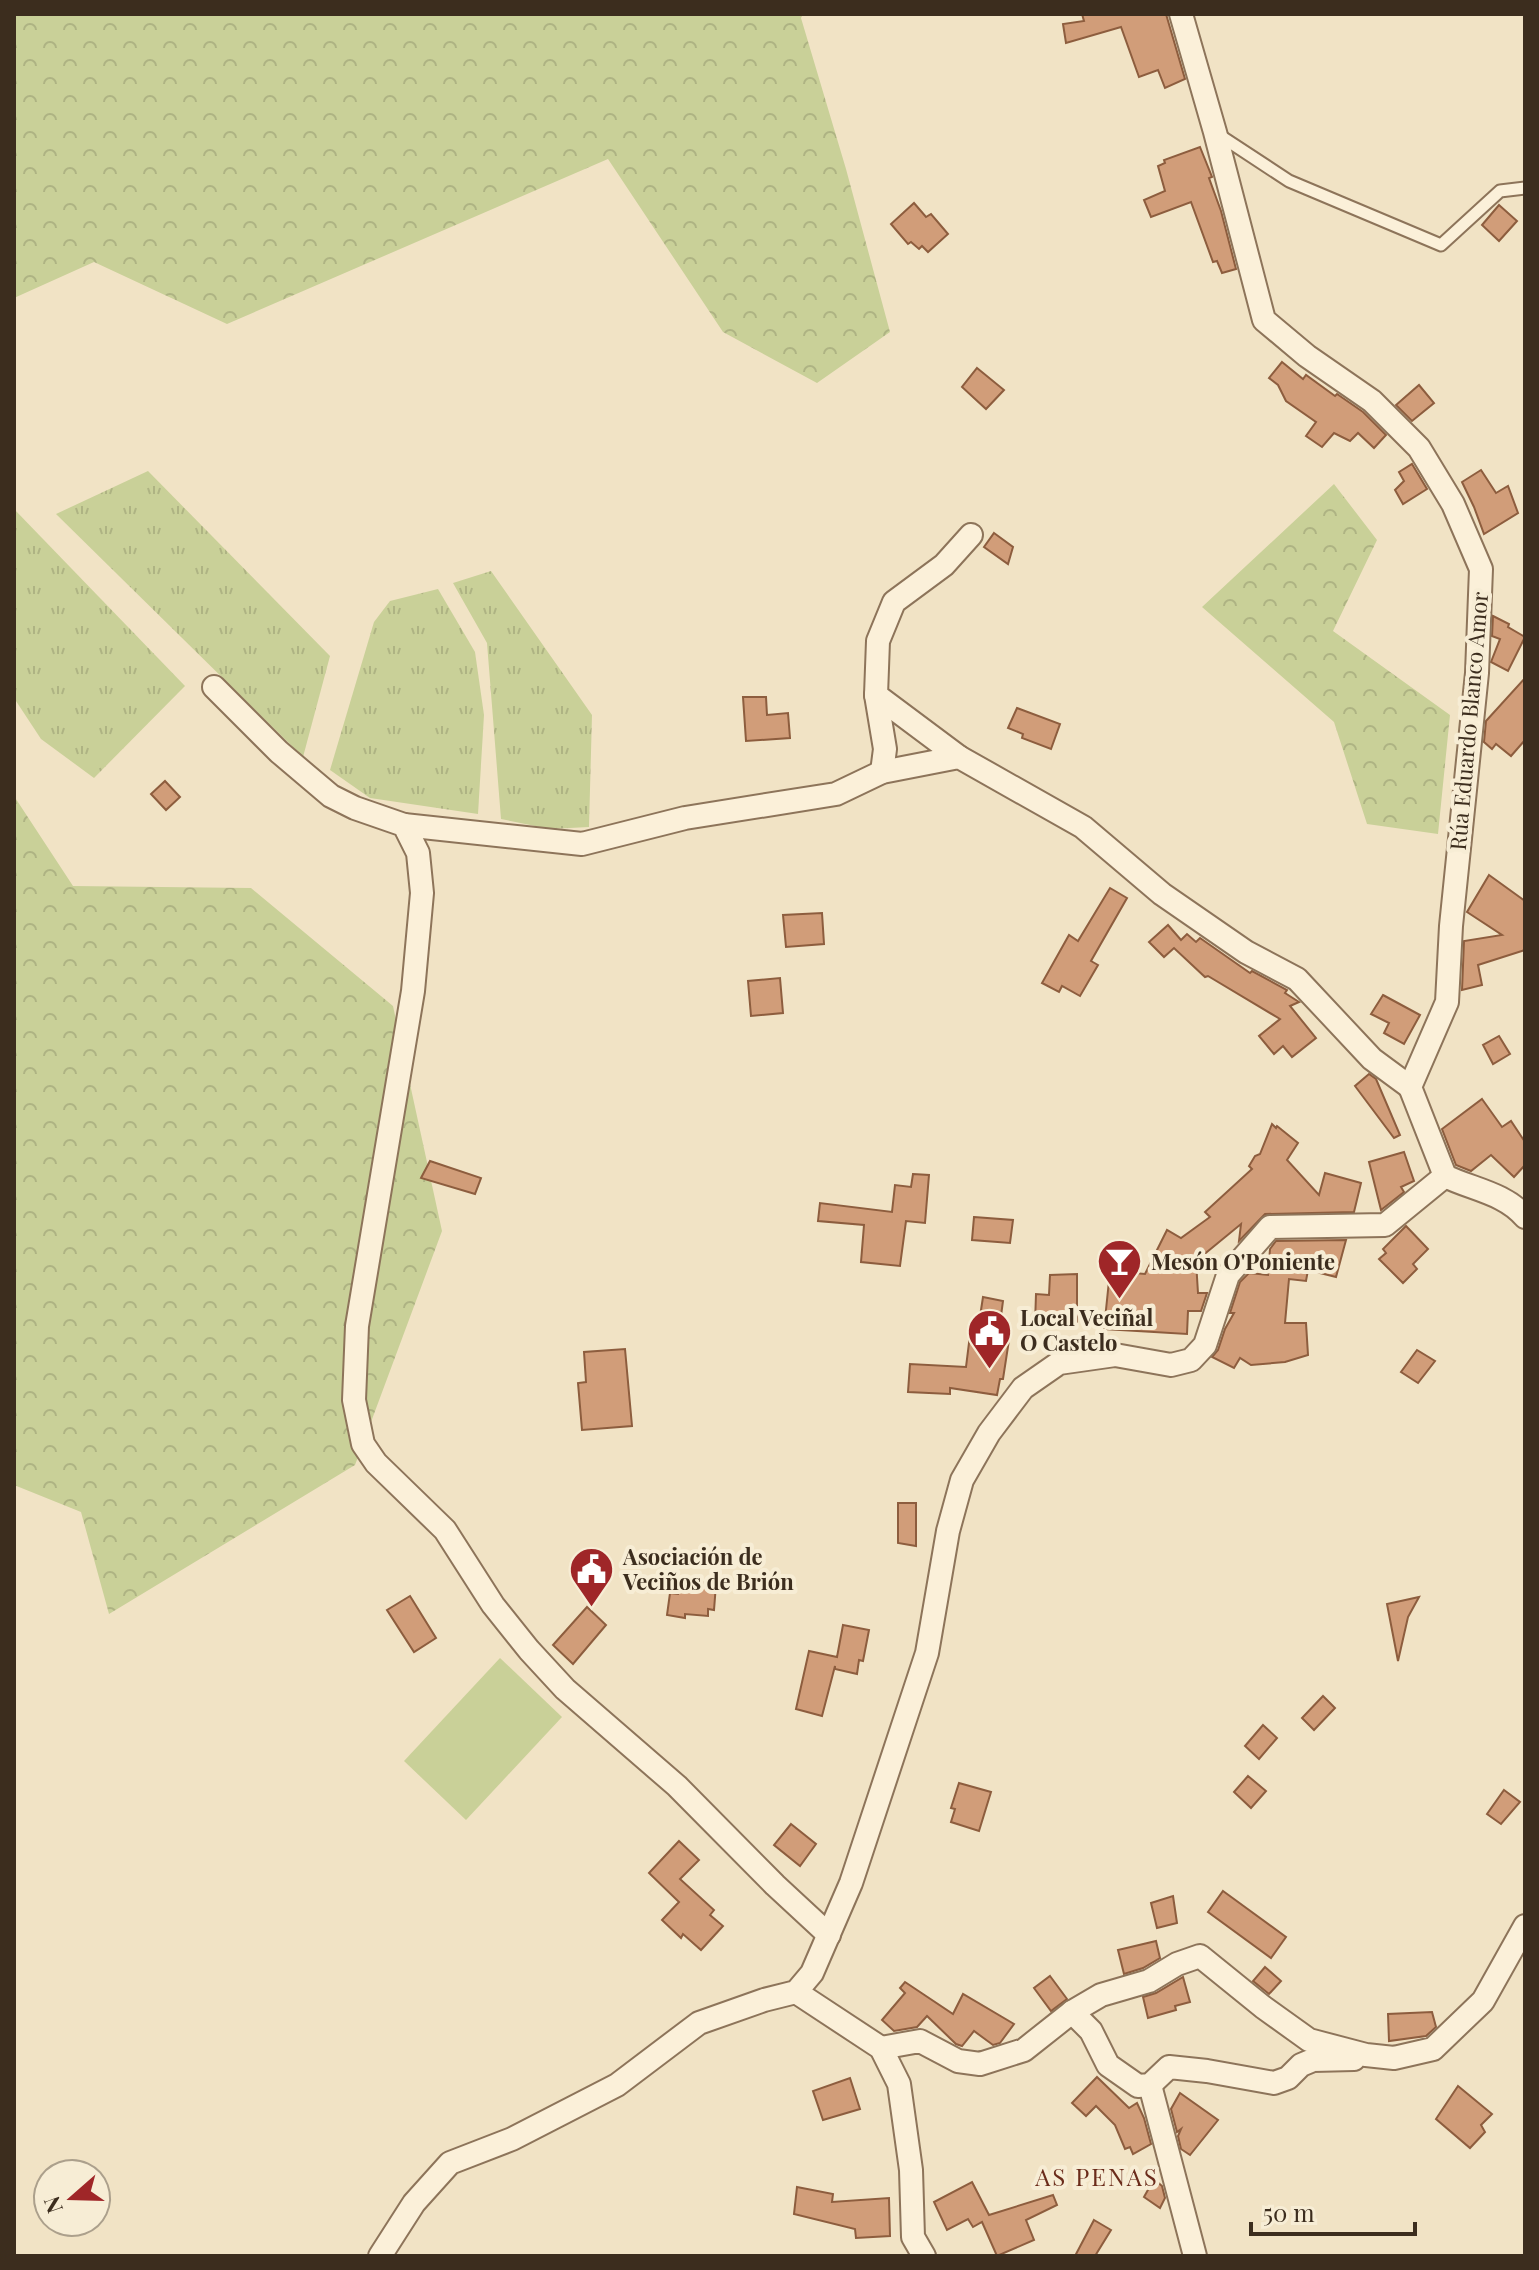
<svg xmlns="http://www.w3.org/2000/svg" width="1539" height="2270" font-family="'Playfair Display',serif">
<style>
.grass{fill:url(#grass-tufts)}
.forest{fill:url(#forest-crowns)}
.green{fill:#c9d098}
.building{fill:#d19d79;stroke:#8d5d3e;stroke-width:2}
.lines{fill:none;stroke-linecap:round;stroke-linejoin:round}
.service-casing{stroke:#8d745a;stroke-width:15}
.minor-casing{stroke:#8d745a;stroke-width:26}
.service{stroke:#fbf0d9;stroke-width:11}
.minor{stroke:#fbf0d9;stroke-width:22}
.labels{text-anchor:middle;stroke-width:8;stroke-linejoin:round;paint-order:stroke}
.street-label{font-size:22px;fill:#3c2d1e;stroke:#f7edd5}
.poi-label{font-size:22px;font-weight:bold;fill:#3c2d1e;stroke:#f7edd5;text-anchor:start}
.neighbourhood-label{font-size:24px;letter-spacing:2px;fill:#6b2c1b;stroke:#f7edd5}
</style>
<defs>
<pattern id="grass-tufts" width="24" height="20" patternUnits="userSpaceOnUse" patternTransform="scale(2)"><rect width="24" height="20" fill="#c9d098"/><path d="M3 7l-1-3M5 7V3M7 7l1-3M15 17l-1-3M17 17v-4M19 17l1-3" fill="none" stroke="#aeb383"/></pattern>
<pattern id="forest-crowns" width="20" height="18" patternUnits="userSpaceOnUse" patternTransform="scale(2)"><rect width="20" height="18" fill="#c9d098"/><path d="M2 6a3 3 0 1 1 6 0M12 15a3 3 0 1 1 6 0" fill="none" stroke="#aeb383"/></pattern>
</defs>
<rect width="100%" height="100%" fill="#f1e3c5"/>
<g class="grass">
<polygon points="148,471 330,656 303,757 56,514"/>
<polygon points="14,509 185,686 94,778 41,739 14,698"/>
<polygon points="491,571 592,715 589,827 550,829 501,819 487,643 453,583"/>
<polygon points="438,589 475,652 484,715 478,814 370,798 330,770 374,622 390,601"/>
</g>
<g class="forest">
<polygon points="14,14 803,14 801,18 846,169 890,332 817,383 723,332 608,159 227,324 94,262 14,298"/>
<polygon points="1334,484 1377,540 1333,631 1450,715 1438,834 1367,824 1334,722 1202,607"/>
<polygon points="14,796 73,886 251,888 393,1006 442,1231 355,1465 109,1614 81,1512 14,1485"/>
</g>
<polygon class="green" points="500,1658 562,1717 466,1820 404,1761"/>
<g class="building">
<polygon points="1082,14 1166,14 1185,79 1165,88 1158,70 1139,77 1121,27 1066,43 1063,24 1084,21"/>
<polygon points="1200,147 1212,177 1209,178 1221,211 1236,269 1222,273 1217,261 1213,262 1191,202 1151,217 1144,200 1165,191 1158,166 1165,163 1164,160"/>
<polygon points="914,203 926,217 931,214 948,234 928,252 922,246 919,249 911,242 908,244 891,224"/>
<polygon points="1499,205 1517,221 1499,241 1482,225"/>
<polygon points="1282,362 1303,379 1306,375 1335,396 1337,394 1363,412 1386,435 1374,448 1358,433 1350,441 1334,433 1322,447 1306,436 1316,422 1286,401 1278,385 1269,378"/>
<polygon points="977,368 1004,390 986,409 962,387"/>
<polygon points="1419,385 1434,403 1412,421 1396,405"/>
<polygon points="1412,464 1427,489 1403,504 1395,490 1404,481 1399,472"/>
<polygon points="1481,470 1496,493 1508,486 1518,513 1484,534 1474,507 1462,482"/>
<polygon points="994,533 1013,547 1008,564 984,547"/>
<polygon points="1493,616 1509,624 1508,627 1525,637 1508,671 1491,662 1500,639 1492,636"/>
<polygon points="1525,678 1525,740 1511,756 1496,744 1492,749 1484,742 1486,721"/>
<polygon points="743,697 766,697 767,715 788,713 790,738 746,741"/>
<polygon points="1017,708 1060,724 1051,749 1022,738 1023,734 1008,728"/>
<polygon points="165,781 180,797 166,810 151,794"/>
<polygon points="1489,875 1525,901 1525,950 1478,965 1482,985 1462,990 1464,941 1502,935 1467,912"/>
<polygon points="1110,888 1127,898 1091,961 1098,965 1080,996 1062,986 1059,992 1042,983 1069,935 1078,941"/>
<polygon points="822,913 824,944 786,947 783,915"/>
<polygon points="1168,925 1181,940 1187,934 1196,942 1200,938 1250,973 1252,971 1287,990 1285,993 1299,1002 1290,1006 1316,1038 1292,1057 1283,1046 1274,1054 1259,1036 1280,1019 1208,976 1205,977 1174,948 1164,957 1149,942"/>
<polygon points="780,978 783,1013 751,1016 748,981"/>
<polygon points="1383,995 1420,1015 1404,1044 1384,1033 1389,1023 1371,1014"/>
<polygon points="1499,1036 1510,1054 1493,1064 1483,1045"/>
<polygon points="1369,1074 1376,1079 1400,1135 1394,1138 1355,1086"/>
<polygon points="1482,1099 1502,1127 1511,1121 1525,1142 1525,1165 1514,1177 1491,1155 1471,1171 1456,1165 1442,1129"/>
<polygon points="1272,1124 1276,1128 1277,1126 1298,1143 1287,1160 1319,1195 1325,1173 1361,1183 1354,1212 1265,1214 1239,1241 1241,1224 1196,1261 1198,1293 1207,1293 1201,1311 1188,1311 1187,1334 1104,1329 1110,1271 1145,1274 1167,1230 1181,1238 1210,1217 1205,1212 1252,1169 1249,1166 1255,1156 1260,1154"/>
<polygon points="1404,1152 1414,1181 1401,1187 1404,1192 1381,1210 1369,1162"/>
<polygon points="430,1161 481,1178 475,1194 421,1178"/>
<polygon points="913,1174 929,1175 925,1223 906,1221 900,1266 861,1262 864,1225 818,1221 820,1203 892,1212 895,1185 911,1187"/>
<polygon points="974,1217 1013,1220 1010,1243 972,1240"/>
<polygon points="1406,1226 1428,1249 1413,1264 1417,1269 1403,1283 1379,1259 1386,1253 1383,1249"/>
<polygon points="1346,1240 1336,1277 1308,1270 1306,1281 1289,1279 1285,1323 1306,1323 1308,1355 1285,1362 1251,1365 1240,1358 1234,1368 1212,1357 1218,1350 1225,1329 1234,1313 1230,1313 1240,1282 1249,1273 1268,1275 1270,1249 1276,1241"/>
<polygon points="1077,1274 1077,1325 1035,1324 1036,1294 1049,1295 1050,1275"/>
<polygon points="983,1297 1003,1301 998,1338 1009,1340 1003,1379 1000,1379 997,1395 950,1388 950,1394 908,1392 910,1364 966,1367 970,1335 977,1336"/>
<polygon points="625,1349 632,1426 582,1430 578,1383 586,1382 584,1352"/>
<polygon points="1417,1350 1435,1361 1418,1383 1401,1372"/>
<polygon points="898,1503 916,1503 916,1546 898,1543"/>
<polygon points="679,1578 716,1584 714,1610 708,1609 708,1616 685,1614 685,1618 667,1615 670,1593 678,1594"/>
<polygon points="410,1596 436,1638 414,1652 387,1610"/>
<polygon points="1419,1597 1408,1617 1398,1661 1387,1604"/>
<polygon points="587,1607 606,1625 573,1664 553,1645"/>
<polygon points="843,1625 869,1630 863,1661 859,1660 857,1674 835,1669 835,1666 822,1716 796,1709 809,1651 837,1657"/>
<polygon points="1323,1696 1335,1708 1314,1730 1302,1718"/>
<polygon points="1263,1725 1277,1738 1259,1759 1245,1746"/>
<polygon points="1248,1776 1266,1791 1251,1808 1234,1792"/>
<polygon points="959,1783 991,1792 979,1831 951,1822 955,1809 951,1808"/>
<polygon points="1504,1790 1520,1802 1501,1824 1487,1814"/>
<polygon points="791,1824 816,1844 800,1866 774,1845"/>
<polygon points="679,1841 699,1860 680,1879 714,1910 710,1915 723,1926 701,1950 683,1934 681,1938 662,1920 679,1902 649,1873"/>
<polygon points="1223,1891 1286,1937 1271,1958 1208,1912"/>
<polygon points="1173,1896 1177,1923 1157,1928 1151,1903"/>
<polygon points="1156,1941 1160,1958 1143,1968 1124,1974 1118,1950"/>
<polygon points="1265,1967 1281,1981 1269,1994 1253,1981"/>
<polygon points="1050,1976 1067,1999 1051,2011 1034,1988"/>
<polygon points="1183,1977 1190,2002 1175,2006 1176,2010 1148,2018 1143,1997 1156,1993"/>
<polygon points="905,1982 953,2014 963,1994 1014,2024 1000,2043 993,2045 974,2031 962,2046 956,2044 927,2016 917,2027 894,2031 882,2020 905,1993 900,1988"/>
<polygon points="1432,2012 1436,2027 1426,2036 1389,2041 1388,2014"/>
<polygon points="1097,2077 1129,2108 1137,2103 1144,2118 1151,2144 1133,2154 1130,2147 1125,2149 1115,2125 1096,2106 1086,2116 1072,2103"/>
<polygon points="850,2078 860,2109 823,2120 813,2091"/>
<polygon points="1458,2086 1492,2114 1481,2125 1485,2132 1470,2148 1436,2119"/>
<polygon points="1180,2093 1218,2120 1190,2155 1181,2149 1178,2136 1181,2129 1177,2132 1171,2109"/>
<polygon points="1154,2179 1162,2186 1165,2198 1160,2208 1144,2197"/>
<polygon points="972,2182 989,2215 1053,2195 1057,2205 1026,2220 1034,2240 997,2256 982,2222 973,2227 968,2219 947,2230 934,2202"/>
<polygon points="797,2187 833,2194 832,2202 889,2198 890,2236 856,2238 855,2229 794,2214"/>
<polygon points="1094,2220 1111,2230 1095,2256 1075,2256"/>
</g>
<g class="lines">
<defs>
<polyline id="service" points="1219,135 1289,181 1441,245 1500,191 1525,188"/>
<g id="minor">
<polyline points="1181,14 1215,132 1264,320 1307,356 1372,401 1419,448 1453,504 1481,569 1477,673 1451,926 1447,1002 1410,1087 1445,1176"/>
<polyline points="214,687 279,752 331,796 355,808 404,825 418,853 422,893 413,991 357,1326 354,1400 363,1444 376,1463 445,1530 493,1605 529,1650 565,1689 677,1786 775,1885 829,1935"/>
<polyline points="876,695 885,749 882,772"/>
<polyline points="959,757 876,695 878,641 894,602 944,565 971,535"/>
<polyline points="404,825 582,844 685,818 836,794 882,772 959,757 1083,827 1162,894 1246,952 1297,979 1372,1059 1410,1087"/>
<path d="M 1445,1176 C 1471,1189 1505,1193 1525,1217"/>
<polyline points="796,1992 881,2048 899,2084 911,2170 913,2237 924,2256"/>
<polyline points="1072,2012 1091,2031 1108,2065 1138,2086 1150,2085 1169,2067 1207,2071 1274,2083 1288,2078 1301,2065 1313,2060 1354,2059"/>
<polyline points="881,2048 920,2041 958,2061 980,2064 1024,2050 1072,2012 1101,1995 1149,1981 1177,1964 1200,1956 1263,2007 1309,2040 1366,2055 1394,2058 1433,2049 1483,2001 1525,1926"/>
<polyline points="1150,2085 1195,2256"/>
<polyline points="380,2256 414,2203 450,2163 512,2139 617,2085 699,2023 764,2000 796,1992 812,1973 851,1883 927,1653 948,1531 962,1480 989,1433 1023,1388 1059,1363 1115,1355 1171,1365 1191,1360 1205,1345 1228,1275 1270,1227 1385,1225 1445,1176"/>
</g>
</defs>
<use href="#service" class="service-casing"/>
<use href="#minor" class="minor-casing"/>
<use href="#service" class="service"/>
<use href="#minor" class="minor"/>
</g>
<defs>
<symbol id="bar-pin" viewBox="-11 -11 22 30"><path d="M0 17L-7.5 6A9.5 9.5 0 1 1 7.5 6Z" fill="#9f2628" stroke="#f7edd5"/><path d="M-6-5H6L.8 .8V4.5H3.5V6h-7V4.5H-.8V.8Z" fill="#fff"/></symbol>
<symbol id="civic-pin" viewBox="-11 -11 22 30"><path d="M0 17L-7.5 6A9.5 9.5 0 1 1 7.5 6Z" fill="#9f2628" stroke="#f7edd5"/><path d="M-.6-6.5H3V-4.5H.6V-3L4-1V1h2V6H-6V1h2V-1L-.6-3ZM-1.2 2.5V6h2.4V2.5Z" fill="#fff"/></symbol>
</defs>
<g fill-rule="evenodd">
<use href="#bar-pin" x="1094" y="1236" width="51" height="69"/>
<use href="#civic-pin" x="964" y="1306" width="51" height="69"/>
<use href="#civic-pin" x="566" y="1544" width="51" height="69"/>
</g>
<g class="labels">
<g class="street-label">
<text transform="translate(1469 721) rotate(-85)" y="8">Rúa Eduardo Blanco Amor</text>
</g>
<g class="poi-label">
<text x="1151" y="1270">Mesón O'Poniente</text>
<text x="1020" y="1326">Local Veciñal<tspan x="1020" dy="25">O Castelo</tspan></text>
<text x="623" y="1565">Asociación de<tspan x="623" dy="25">Veciños de Brión</tspan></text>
</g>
<g class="neighbourhood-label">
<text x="1097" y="2186">AS PENAS</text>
</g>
</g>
<rect width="1539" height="2270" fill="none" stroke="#3c2d1e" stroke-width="32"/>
<g transform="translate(72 2198) rotate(250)"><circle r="38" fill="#f7edd5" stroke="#aca08c" stroke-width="2"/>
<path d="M0-6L14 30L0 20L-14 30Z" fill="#9f2628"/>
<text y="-12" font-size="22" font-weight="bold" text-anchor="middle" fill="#3c2d1e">N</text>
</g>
<path d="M1251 2222v12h164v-12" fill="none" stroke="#3c2d1e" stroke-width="4"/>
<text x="1263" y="2222" font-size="24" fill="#3c2d1e" stroke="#f7edd5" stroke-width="6" paint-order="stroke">50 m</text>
</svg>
